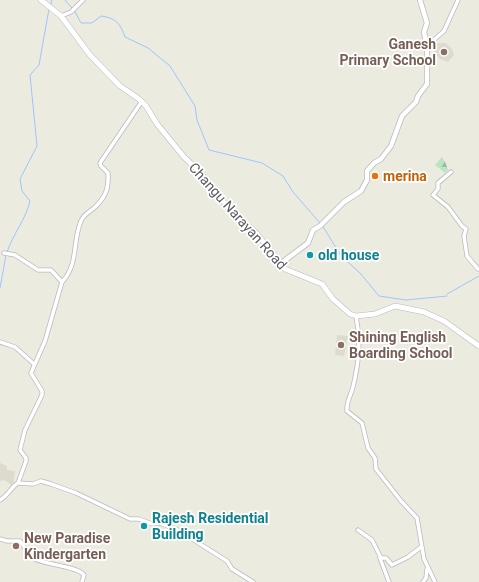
<svg xmlns="http://www.w3.org/2000/svg" width="479" height="582" font-family="Roboto,sans-serif">
<style>
.education{fill:#dcdbce}
.forest{fill:url(#forest-firs)}
.lines{fill:none;stroke-linecap:round;stroke-linejoin:round}
.stream{stroke:#9dc5ff;stroke-width:1}
.minor-casing{stroke:#b8b9bf;stroke-width:5}
.tertiary-casing{stroke:#b8b9bf;stroke-width:6}
.secondary-casing{stroke:#b9bbc2;stroke-width:6}
.minor{stroke:#fff;stroke-width:3.5}
.tertiary{stroke:#fff;stroke-width:4.5}
.secondary{stroke:#fff;stroke-width:5}
.education-dot{fill:#8d6e63;stroke:#fff;stroke-width:1.5}
.food-dot{fill:#e8710a;stroke:#fff;stroke-width:1.5}
.culture-dot{fill:#0f9aa8;stroke:#fff;stroke-width:1.5}
.labels{text-anchor:middle;stroke-width:3.5;stroke-linejoin:round;paint-order:stroke}
.education-label{font-size:14px;font-weight:bold;fill:#785e54;stroke:#fff;text-anchor:start}
.food-label{font-size:14px;font-weight:bold;fill:#c56008;stroke:#fff;text-anchor:start}
.street-label{font-size:14px;fill:#595b61;stroke:#fff}
.culture-label{font-size:14px;font-weight:bold;fill:#0d838f;stroke:#fff;text-anchor:start}
</style>
<defs>
<pattern id="forest-firs" width="22" height="20" patternUnits="userSpaceOnUse"><rect width="22" height="20" fill="#bce4c2"/><path d="M5 1l3.5 6h-7zM16 11l3.5 6h-7z" fill="#9cbca1"/></pattern>
</defs>
<rect width="100%" height="100%" fill="#ecebe0"/>
<g class="education">
<polygon points="435,43 446,43 452,49 454,55 448,62 440,59 432,49"/>
<polygon points="337,335 348,336 344,356 335,355"/>
<polygon points="0,463 7,466 7,470 15,471 13,486 4,480 0,481"/>
</g>
<polygon class="forest" points="442,157 446,164 448,170 445,173 435,165"/>
<g class="lines">
<g class="stream">
<polyline points="65,0 72,8"/>
<polyline points="50,6 52,0"/>
<path d="M 74,10 L 81,23 L 92,23 L 101,16 C 116,18 120,23 125,37 L 148,48 L 170,66 L 195,106 L 197,120 L 209,150 L 262,163 L 283,176 L 293,192 L 320,223"/>
<polyline points="322,225 341,256 360,273 379,296 406,300 447,296"/>
<path d="M 7,252 C 13,234 26,219 30,201 L 22,191 L 20,179 L 37,146 L 30,75 L 39,65 L 49,9"/>
<polyline points="0,288 6,255"/>
<polyline points="447,294 479,276"/>
</g>
<defs>
<g id="minor">
<polyline points="61,16 71,12 83,0"/>
<polyline points="427,46 444,31 458,0"/>
<polyline points="451,172 438,183 438,189 433,195 448,207 462,226 466,229 464,236 467,256 478,269"/>
<polyline points="4,253 15,255 38,270 51,270 62,282"/>
<path d="M 356,316 C 361,341 359,362 353,387 C 351,395 346,402 347,411 L 362,423 L 368,448 L 375,458 L 376,469 L 401,501 L 417,518 L 424,559 L 435,582"/>
<polyline points="0,342 15,347 34,364"/>
<polyline points="18,483 33,484 41,481 51,484 76,493 130,519 139,519 152,524 160,523 178,530 227,561 232,569 253,582"/>
<path d="M 0,500 C 8,496 11,487 18,483 L 26,461 L 26,458 L 20,450 L 25,430 L 42,395 L 42,391 L 31,373 L 45,341 L 62,282 C 79,264 72,242 81,221 C 83,215 89,212 94,208 C 106,197 109,188 108,173 L 101,166 L 100,163 L 142,101"/>
<polyline points="358,530 372,540 381,558"/>
<path d="M 0,539 L 7,541 L 20,541 C 24,545 28,555 33,558 C 45,565 77,566 84,575 L 82,582"/>
<polyline points="389,582 380,558 386,558 392,565 408,557 421,547"/>
<polyline points="423,582 426,578 427,569"/>
</g>
<polyline id="tertiary" points="280,264 308,243 313,230 320,226 344,202 361,191 367,180 367,171 374,163 381,159 391,146 402,116 416,102 418,96 427,84 427,46 424,32 427,23 420,0"/>
<polyline id="secondary" points="41,0 61,16 90,55 120,86 139,99 146,106 157,124 184,157 202,174 207,186 257,234 285,269 322,284 333,299 350,314 356,316 375,314 395,306 424,312 444,321 479,346"/>
</defs>
<use href="#minor" class="minor-casing"/>
<use href="#tertiary" class="tertiary-casing"/>
<use href="#secondary" class="secondary-casing"/>
<use href="#minor" class="minor"/>
<use href="#tertiary" class="tertiary"/>
<use href="#secondary" class="secondary"/>
</g>
<g class="education-dot">
<circle cx="444" cy="52" r="4"/>
<circle cx="341" cy="345" r="4"/>
<circle cx="16" cy="546" r="4"/>
</g>
<circle class="food-dot" cx="375" cy="176" r="4"/>
<g class="culture-dot">
<circle cx="310" cy="255" r="4"/>
<circle cx="144" cy="526" r="4"/>
</g>
<g class="labels">
<g class="education-label">
<text x="436" y="49" text-anchor="end">Ganesh<tspan x="436" dy="16">Primary School</tspan></text>
<text x="349" y="342">Shining English<tspan x="349" dy="16">Boarding School</tspan></text>
<text x="24" y="543">New Paradise<tspan x="24" dy="16">Kindergarten</tspan></text>
</g>
<g class="food-label">
<text x="383" y="181">merina</text>
</g>
<g class="street-label">
<text transform="translate(238 216) rotate(48)" y="5">Changu Narayan Road</text>
</g>
<g class="culture-label">
<text x="318" y="260">old house</text>
<text x="152" y="523">Rajesh Residential<tspan x="152" dy="16">Building</tspan></text>
</g>
</g>
</svg>
